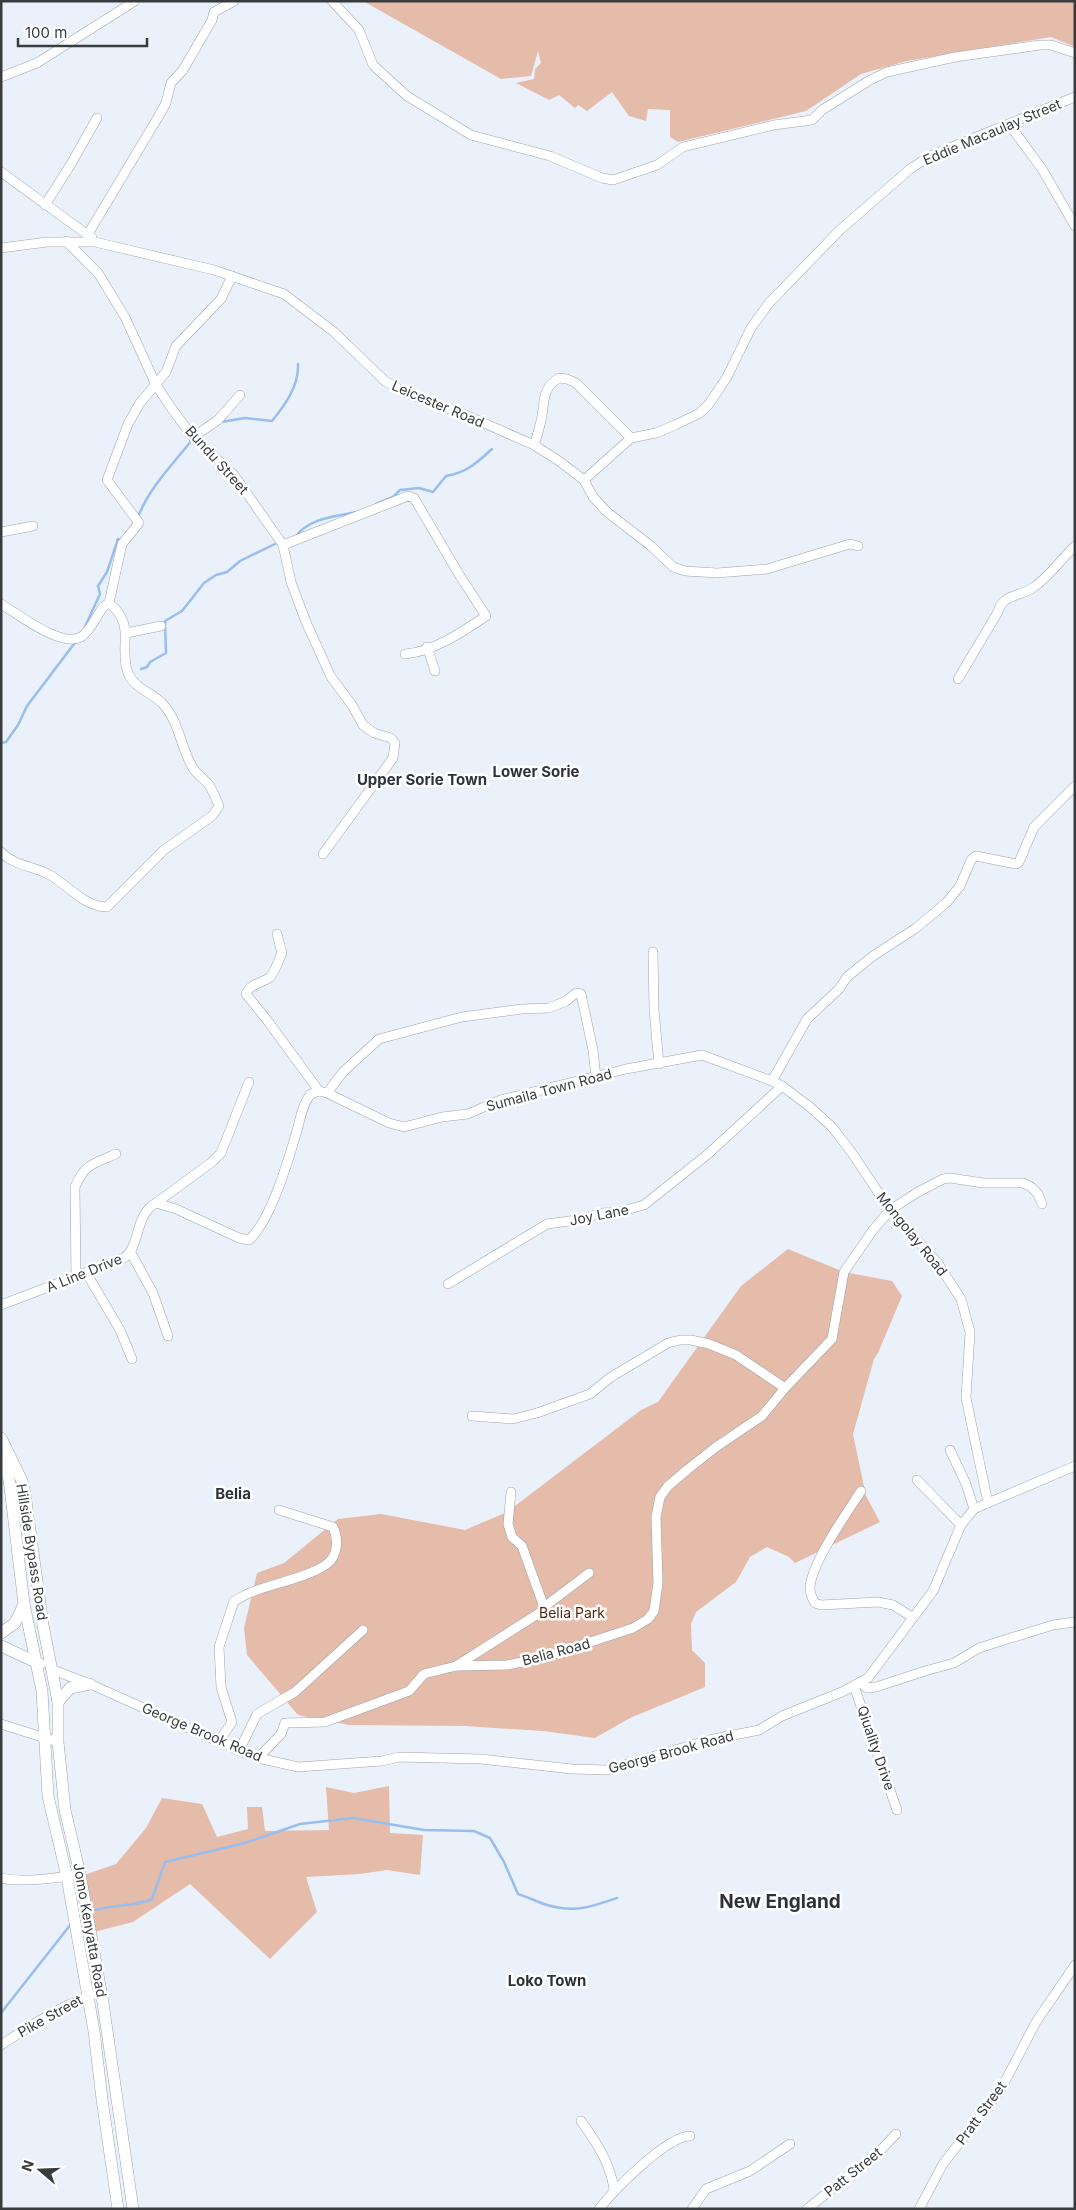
<svg xmlns="http://www.w3.org/2000/svg" width="1076" height="2210" font-family="Inter,sans-serif">
<style>
.green{fill:#e5bba9}
.lines{fill:none;stroke-linecap:round;stroke-linejoin:round}
.stream{stroke:#98beed;stroke-width:2.5}
.street-casing{stroke:#9da3ac;stroke-width:10}
.secondary-casing{stroke:#9da3ac;stroke-width:12}
.street{stroke:#fff;stroke-width:9}
.secondary{stroke:#fff;stroke-width:11}
.labels{text-anchor:middle;stroke-width:5;stroke-linejoin:round;paint-order:stroke}
.street-label{font-size:14px;fill:#393c3f;stroke:#fff}
.park-label{font-size:14px;fill:#5a2408;stroke:#fff}
.neighbourhood-label{font-size:15px;font-weight:bold;fill:#2e333a;stroke:#fff}
.district-label{font-size:19px;font-weight:bold;fill:#2e333a;stroke:#fff}
</style>
<rect width="100%" height="100%" fill="#ebf1fa"/>
<g class="green">
<polygon points="363,1 1075,1 1075,47 1051,37 907,61 861,74 806,111 678,142 670,137 670,110 648,109 646,121 629,116 612,92 587,111 578,105 575,108 559,95 549,100 516,83 534,79 535,69 541,63 538,51 531,76 501,79"/>
<polygon points="788,1249 844,1272 892,1281 902,1296 878,1353 874,1359 853,1434 866,1496 880,1522 795,1563 789,1557 767,1547 750,1557 736,1582 696,1612 691,1624 692,1650 705,1663 705,1687 630,1718 595,1738 543,1731 464,1726 349,1725 298,1715 247,1655 244,1628 257,1573 284,1563 338,1519 381,1514 465,1530 507,1512 641,1410 658,1402 741,1286"/>
<polygon points="389,1786 390,1833 423,1835 420,1875 387,1870 360,1874 306,1877 317,1912 270,1959 190,1884 133,1922 90,1933 84,1875 116,1864 146,1828 162,1798 202,1804 217,1837 248,1829 247,1807 262,1807 265,1831 329,1830 326,1787 354,1793"/>
</g>
<g class="lines">
<g class="stream">
<path d="M 221,422 L 245,418 L 272,421 C 285,405 299,386 298,364"/>
<path d="M 376,504 L 393,497 L 400,490 L 419,488 L 433,492 L 446,476 C 466,473 478,462 492,449"/>
<path d="M 138,517 C 149,488 173,464 192,440"/>
<path d="M 295,537 C 311,517 334,517 357,512"/>
<polyline points="84,629 100,594 98,586 107,572 118,539 122,541"/>
<polyline points="141,669 147,667 150,662 166,653 165,621 182,611 204,583 216,575 227,572 240,561 277,543"/>
<polyline points="1,743 6,742 18,725 27,706 77,640"/>
<path d="M 90,1912 C 111,1903 133,1908 152,1899 L 165,1862 L 245,1843 L 300,1824 L 353,1818 L 424,1830 L 474,1831 L 490,1838 L 504,1862 L 518,1894 C 528,1897 537,1902 547,1905 C 575,1913 591,1907 617,1898"/>
<polyline points="1,2013 71,1924"/>
</g>
<defs>
<g id="street">
<polyline points="332,1 359,30 373,65 407,96 471,135 550,156 602,178 613,180 657,165 683,147 774,125 812,120 822,110 870,80 887,72 955,57 1040,45 1051,45 1075,53"/>
<polyline points="1,77 37,63 135,1"/>
<polyline points="1009,124 1042,169 1075,226"/>
<polyline points="1,172 92,238"/>
<polyline points="45,205 71,164 97,118"/>
<polyline points="88,234 157,119 166,103 171,83 183,70 212,20 214,12 234,1"/>
<polyline points="66,241 98,273 125,317 156,385 172,409 193,437 234,475 283,545 291,582 306,622 331,677 352,705 363,725 374,733 391,738 395,743 393,758 323,854"/>
<polyline points="1,248 47,242 95,242 214,270 284,294 334,332 385,381 404,392 468,416 534,445 559,461 584,480 593,497 607,512 651,546 673,567 685,571 717,573 767,569 850,544 858,546"/>
<polyline points="193,437 218,420 240,395"/>
<path d="M 534,445 C 537,437 539,429 541,421 C 545,404 541,388 559,378 L 567,379 L 576,383 L 631,438 L 656,433 L 675,425 L 700,413 L 709,404 L 727,377 L 751,328 L 769,303 L 840,230 L 910,169 L 930,156 L 1075,97"/>
<polyline points="584,480 631,438"/>
<polyline points="1,532 33,526"/>
<path d="M 283,545 L 408,496 L 414,498 L 460,576 L 486,616 C 464,631 433,652 405,654"/>
<path d="M 1,604 C 18,614 61,648 81,637 C 91,631 97,614 104,606 L 109,603 L 122,544 L 139,523 L 107,480 L 128,424 L 140,403 L 166,372 L 176,346 L 221,299 L 232,276"/>
<polyline points="126,633 161,626"/>
<polyline points="427,647 435,671"/>
<path d="M 958,679 L 998,612 C 1002,594 1020,597 1034,587 C 1050,576 1061,559 1075,546"/>
<path d="M 1,852 C 14,866 34,866 50,875 C 69,886 83,906 107,907 L 164,850 L 212,816 L 219,806 C 216,799 213,791 209,785 C 205,779 197,775 193,768 C 180,747 180,722 162,703 C 152,693 134,688 128,673 C 118,645 137,626 109,603"/>
<path d="M 277,934 L 282,953 C 278,961 275,973 269,978 C 261,983 250,984 246,994 L 267,1020 L 319,1091"/>
<polyline points="653,952 654,1010 659,1064"/>
<polyline points="772,1081 807,1019 839,989 847,977 873,956 916,928 947,902 960,886 971,860 976,856 1016,864 1019,862 1034,827 1075,786"/>
<polyline points="327,1093 343,1072 379,1039 462,1017 522,1009 549,1008 566,1001 576,993 581,994 593,1050 596,1077"/>
<polyline points="156,1203 212,1162 221,1153 249,1082"/>
<polyline points="131,1253 153,1293 168,1336"/>
<polyline points="87,1274 120,1330 132,1359"/>
<path d="M 76,1278 L 75,1187 C 84,1164 95,1163 116,1154"/>
<polyline points="448,1284 547,1224 577,1220 602,1213 619,1212 644,1205 708,1154 782,1086"/>
<path d="M 1,1305 L 124,1258 C 141,1246 134,1215 156,1203 L 176,1209 L 239,1238 L 249,1240 C 271,1220 287,1164 296,1134 C 300,1121 302,1104 311,1094 L 319,1091 L 327,1093 L 389,1123 L 404,1127 L 442,1117 L 468,1114 L 500,1100 L 626,1069 L 702,1055 L 772,1081 L 782,1086 L 810,1107 L 832,1127 L 852,1153 L 890,1210 L 937,1262 L 961,1299 L 970,1332 L 966,1398 L 988,1503"/>
<polyline points="472,1416 513,1419 537,1413 590,1394 611,1377 668,1343 680,1340 691,1340 709,1344 736,1355 785,1388"/>
<polyline points="950,1450 966,1484 974,1509"/>
<polyline points="917,1480 961,1525"/>
<path d="M 861,1491 C 847,1513 811,1563 810,1588 C 810,1594 812,1598 815,1603 L 821,1605 L 878,1602 L 893,1605 L 912,1617"/>
<polyline points="511,1492 508,1524 512,1537 522,1546 544,1607"/>
<polyline points="456,1666 544,1610 544,1607 589,1573"/>
<polyline points="53,1670 90,1684 213,1739 220,1740 239,1751 258,1758 298,1767 382,1761 399,1757 481,1759 572,1769 607,1770 709,1740 759,1730 782,1716 842,1692 868,1678 933,1591 961,1525 974,1509 983,1505 1075,1466"/>
<polyline points="860,1682 867,1688 876,1687 925,1671 954,1663 979,1648 998,1642 1053,1625 1075,1622"/>
<polyline points="854,1686 897,1810"/>
<polyline points="1,1724 58,1742"/>
<path d="M 220,1740 L 232,1722 L 221,1687 L 219,1647 L 234,1601 C 240,1598 246,1594 252,1592 C 271,1584 319,1575 331,1560 C 338,1551 338,1537 333,1527 L 279,1510"/>
<polyline points="239,1751 257,1714 295,1692 363,1630"/>
<polyline points="258,1758 281,1734 285,1723 325,1722 409,1691 424,1674 456,1666 507,1665 542,1658 633,1628 648,1619 654,1611 658,1583 656,1517 660,1497 668,1486 688,1469 716,1447 762,1416 785,1388 832,1339 844,1272 873,1230 890,1210 918,1192 943,1179 950,1178 983,1183 1023,1183 1031,1187 1038,1194 1042,1204"/>
<path d="M 1,1878 C 22,1883 59,1878 80,1874"/>
<path d="M 1,2045 C 32,2025 66,2002 101,1992"/>
<path d="M 581,2121 C 597,2143 610,2163 614,2189"/>
<path d="M 599,2209 C 614,2190 667,2136 690,2136"/>
<polyline points="692,2209 706,2189 750,2171 790,2144"/>
<polyline points="807,2209 881,2150 896,2134"/>
<polyline points="919,2209 943,2164 1001,2089 1036,2022 1075,1965"/>
</g>
<g id="secondary">
<polyline points="1,1438 22,1481 25,1494 43,1625 58,1702 58,1742 65,1810 80,1874 103,2003 133,2209"/>
<polyline points="1,1460 9,1479 24,1604 42,1691 48,1796 67,1877 94,2031 102,2099 118,2209"/>
<polyline points="1,1633 15,1623 24,1604"/>
<polyline points="1,1646 40,1664"/>
<polyline points="58,1702 70,1688 90,1684"/>
</g>
</defs>
<use href="#street" class="street-casing"/>
<use href="#secondary" class="secondary-casing"/>
<use href="#street" class="street"/>
<use href="#secondary" class="secondary"/>
</g>
<g class="labels">
<g class="street-label">
<text transform="translate(992 132) rotate(-23)" y="5">Eddie Macaulay Street</text>
<text transform="translate(438 404) rotate(23)" y="5">Leicester Road</text>
<text transform="translate(217 460) rotate(48)" y="5">Bundu Street</text>
<text transform="translate(549 1090) rotate(-15)" y="5">Sumaila Town Road</text>
<text transform="translate(599 1215) rotate(-11)" y="5">Joy Lane</text>
<text transform="translate(912 1234) rotate(51)" y="5">Mongolay Road</text>
<text transform="translate(84 1273) rotate(-22)" y="5">A Line Drive</text>
<text transform="translate(32 1552) rotate(81)" y="5">Hillside Bypass Road</text>
<text transform="translate(556 1652) rotate(-15)" y="5">Belia Road</text>
<text transform="translate(202 1732) rotate(23)" y="5">George Brook Road</text>
<text transform="translate(876 1748) rotate(71)" y="5">Qiuality Drive</text>
<text transform="translate(671 1752) rotate(-15)" y="5">George Brook Road</text>
<text transform="translate(90 1930) rotate(80)" y="5">Jomo Kenyatta Road</text>
<text transform="translate(50 2016) rotate(-29)" y="5">Pike Street</text>
<text transform="translate(981 2113) rotate(-54)" y="5">Pratt Street</text>
<text transform="translate(853 2172) rotate(-39)" y="5">Patt Street</text>
</g>
<g class="park-label">
<text x="572" y="1618">Belia Park</text>
</g>
<g class="neighbourhood-label">
<text x="536" y="777">Lower Sorie</text>
<text x="422" y="785">Upper Sorie Town</text>
<text x="233" y="1499">Belia</text>
<text x="547" y="1986">Loko Town</text>
</g>
<g class="district-label">
<text x="780" y="1908">New England</text>
</g>
</g>
<rect width="1076" height="2210" fill="none" stroke="#393c3f" stroke-width="5"/>
<g transform="translate(40 2170) rotate(289)" stroke="#ffffff" stroke-width="4" paint-order="stroke">
<path d="M0-4L9 19L0 12L-9 19Z" fill="#393c3f"/>
<text y="-8" font-size="14" font-weight="bold" text-anchor="middle" fill="#393c3f">N</text>
</g>
<path d="M18 38v8h129v-8" fill="none" stroke="#393c3f" stroke-width="2.5"/>
<text x="25" y="38" font-size="15" fill="#393c3f" stroke="#ffffff" stroke-width="4" paint-order="stroke">100 m</text>
</svg>
